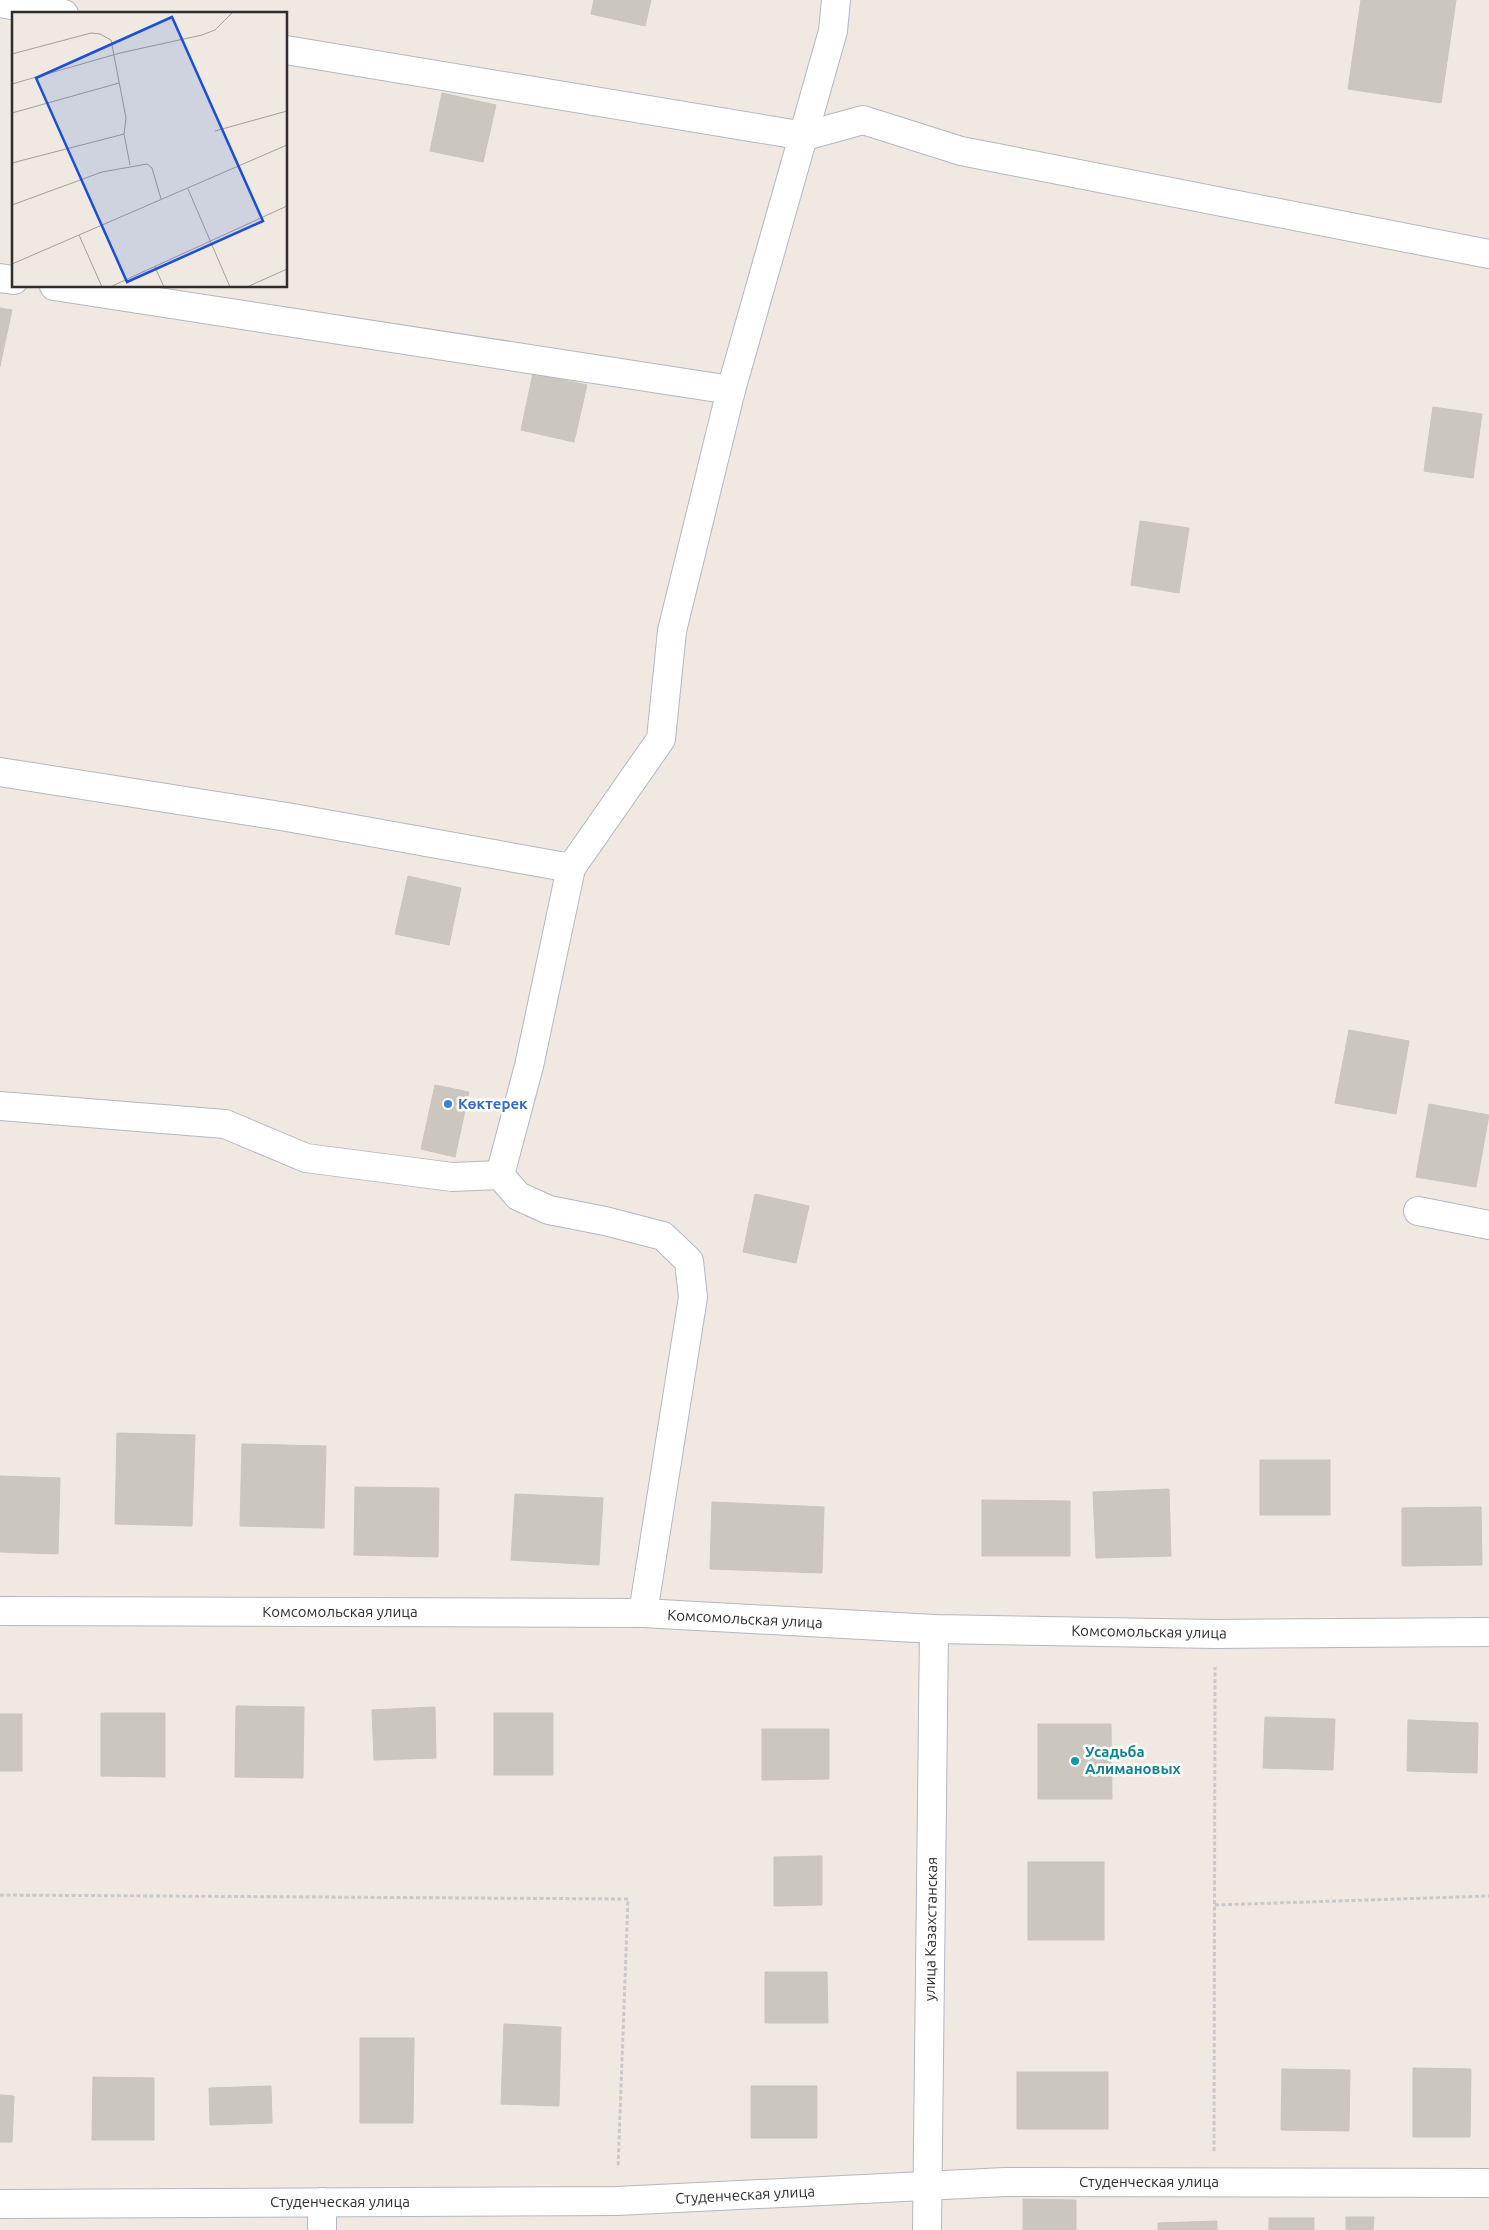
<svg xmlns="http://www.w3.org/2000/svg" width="1489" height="2230" font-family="Ubuntu,sans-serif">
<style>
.building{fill:#cbc7bf;stroke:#cbc5ba}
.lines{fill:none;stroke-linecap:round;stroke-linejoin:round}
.minor-casing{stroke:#b4b7c1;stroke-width:30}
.path{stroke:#c9c9c9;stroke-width:3;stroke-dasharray:4 2.5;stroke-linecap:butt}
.minor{stroke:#fff;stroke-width:28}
.shop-dot{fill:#3f7fe0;stroke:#fff;stroke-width:2}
.culture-dot{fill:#0f9aa8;stroke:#fff;stroke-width:2}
.labels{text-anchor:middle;stroke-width:5;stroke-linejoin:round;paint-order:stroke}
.shop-label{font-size:15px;font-weight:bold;fill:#366cbe;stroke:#fff;text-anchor:start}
.street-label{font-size:15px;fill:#2e2e2e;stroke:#fff}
.culture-label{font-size:15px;font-weight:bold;fill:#0d838f;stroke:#fff;text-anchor:start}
.inset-road{fill:none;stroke:#a29e99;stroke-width:1}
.view{fill:#1d4ed8;fill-opacity:0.15;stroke:#1d4ed8;stroke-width:2.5}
.inset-edge{fill:none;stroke:#2e2e2e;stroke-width:2.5}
</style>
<rect width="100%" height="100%" fill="#efe9e1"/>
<g class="building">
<polygon points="594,0 651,0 645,26 591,14"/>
<polygon points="1361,0 1456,0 1441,103 1348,89"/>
<polygon points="442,93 496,105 483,162 430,151"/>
<polygon points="0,308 12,310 0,366"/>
<polygon points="533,373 587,385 574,442 521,430"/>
<polygon points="1433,407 1482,414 1473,478 1424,471"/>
<polygon points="1140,521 1189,528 1179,593 1131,585"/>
<polygon points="408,876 461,888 449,945 395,934"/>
<polygon points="1349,1030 1409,1041 1396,1114 1335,1103"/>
<polygon points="435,1085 469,1092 455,1157 421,1149"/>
<polygon points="1429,1104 1489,1115 1476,1187 1416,1177"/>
<polygon points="755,1194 809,1206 796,1263 743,1252"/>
<polygon points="117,1433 195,1435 192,1526 115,1524"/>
<polygon points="242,1444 326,1446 324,1528 240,1526"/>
<rect x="1260" y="1460" width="70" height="55"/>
<polygon points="0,1476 60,1478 58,1554 0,1552"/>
<polygon points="355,1487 439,1488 438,1557 354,1555"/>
<polygon points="1169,1489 1171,1556 1096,1558 1093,1492"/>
<polygon points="515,1494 603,1498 599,1565 511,1560"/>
<polygon points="982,1500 1070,1501 1070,1556 982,1556"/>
<polygon points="712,1502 824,1507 822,1573 710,1569"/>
<polygon points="1481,1507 1482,1565 1402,1566 1402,1508"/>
<polygon points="236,1706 304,1707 303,1778 235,1777"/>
<polygon points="435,1707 436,1758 374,1760 372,1710"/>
<polygon points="101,1713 165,1713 165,1777 101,1776"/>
<rect x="494" y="1713" width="59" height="62"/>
<rect x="0" y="1714" width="22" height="57"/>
<polygon points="1265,1717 1335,1719 1333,1770 1263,1768"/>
<polygon points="1408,1720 1478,1723 1477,1773 1407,1771"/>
<polygon points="1038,1724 1111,1724 1112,1799 1038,1799"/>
<polygon points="762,1729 829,1729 829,1779 762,1780"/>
<polygon points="822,1856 822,1905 774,1906 774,1857"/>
<rect x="1028" y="1862" width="76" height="78"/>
<polygon points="765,1972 827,1972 828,2023 765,2023"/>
<polygon points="504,2024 561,2027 559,2106 501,2104"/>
<polygon points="360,2038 414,2038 413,2123 360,2123"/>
<polygon points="1413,2068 1471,2069 1470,2137 1413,2137"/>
<polygon points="1282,2069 1350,2070 1349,2131 1281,2130"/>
<rect x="1017" y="2072" width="91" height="57"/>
<polygon points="93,2077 154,2078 154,2140 92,2140"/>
<polygon points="271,2086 272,2123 210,2125 209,2088"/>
<rect x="751" y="2086" width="66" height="52"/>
<polygon points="0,2095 14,2096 12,2142 0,2142"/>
<polygon points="1023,2199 1076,2200 1076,2230 1023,2230"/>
<polygon points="1346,2217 1374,2217 1373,2230 1346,2230"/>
<rect x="1269" y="2218" width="45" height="12"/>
<polygon points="1217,2221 1217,2230 1158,2230 1158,2223"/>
</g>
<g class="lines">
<defs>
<g id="minor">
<polyline points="0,3 64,14"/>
<polyline points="286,50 805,136 863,120 961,151 1489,254"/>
<polyline points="0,278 14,280"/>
<polyline points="54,286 731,390"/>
<polyline points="0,772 287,817 571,868"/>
<polyline points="0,1106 225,1124 306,1158 452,1177 500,1175"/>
<polyline points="500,1175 529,1066 571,868 661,739 672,631 731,390 833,31 836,0"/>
<polyline points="500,1175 518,1196 549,1210 605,1221 663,1236 689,1261 693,1297 643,1613"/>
<polyline points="1418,1211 1489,1225"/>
<polyline points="0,1611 643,1613 934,1629 1215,1634 1489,1632"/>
<polyline points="0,2204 617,2201 1005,2182 1489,2183"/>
<polyline points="322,2230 322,2202"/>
<polyline points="927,2230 934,1629"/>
</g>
</defs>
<use href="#minor" class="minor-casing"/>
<g class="path">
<polyline points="0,1895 628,1899 618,2168"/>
<polyline points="1215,1905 1489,1896"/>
<polyline points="1214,2151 1215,1667"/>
</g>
<use href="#minor" class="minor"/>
</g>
<circle class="shop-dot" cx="448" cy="1104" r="5"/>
<circle class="culture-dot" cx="1075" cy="1761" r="5"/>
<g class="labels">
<g class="shop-label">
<text x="458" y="1109">Көктерек</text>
</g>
<g class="street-label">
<text x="340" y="1617">Комсомольская улица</text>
<text transform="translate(745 1619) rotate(3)" y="5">Комсомольская улица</text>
<text transform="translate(1149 1632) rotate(1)" y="5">Комсомольская улица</text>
<text transform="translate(931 1929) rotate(-89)" y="5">улица Казахстанская</text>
<text x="1149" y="2187">Студенческая улица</text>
<text transform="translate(745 2195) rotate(-3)" y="5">Студенческая улица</text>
<text x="340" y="2207">Студенческая улица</text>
</g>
<g class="culture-label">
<text x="1085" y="1757">Усадьба<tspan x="1085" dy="17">Алимановых</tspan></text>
</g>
</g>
<g transform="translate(12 12)">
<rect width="275" height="275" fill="#efe9e1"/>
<path class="inset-road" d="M 0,42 L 79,21 L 88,22 L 99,28 L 114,106 L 112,122 L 118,153M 0,72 L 108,41 L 190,23 L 203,18 L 221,0M 0,101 L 107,71M 203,119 L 275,99M 0,151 L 112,122M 176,177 L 218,275M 0,193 L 90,160 L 135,152 L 140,156 L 149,187M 67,223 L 90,275M 0,252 L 275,133M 143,255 L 152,275M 98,275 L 275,194M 235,275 L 275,257"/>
<path class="view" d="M 160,5 L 251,209 L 115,270 L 24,66 Z"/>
<rect width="275" height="275" class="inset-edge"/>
</g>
</svg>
